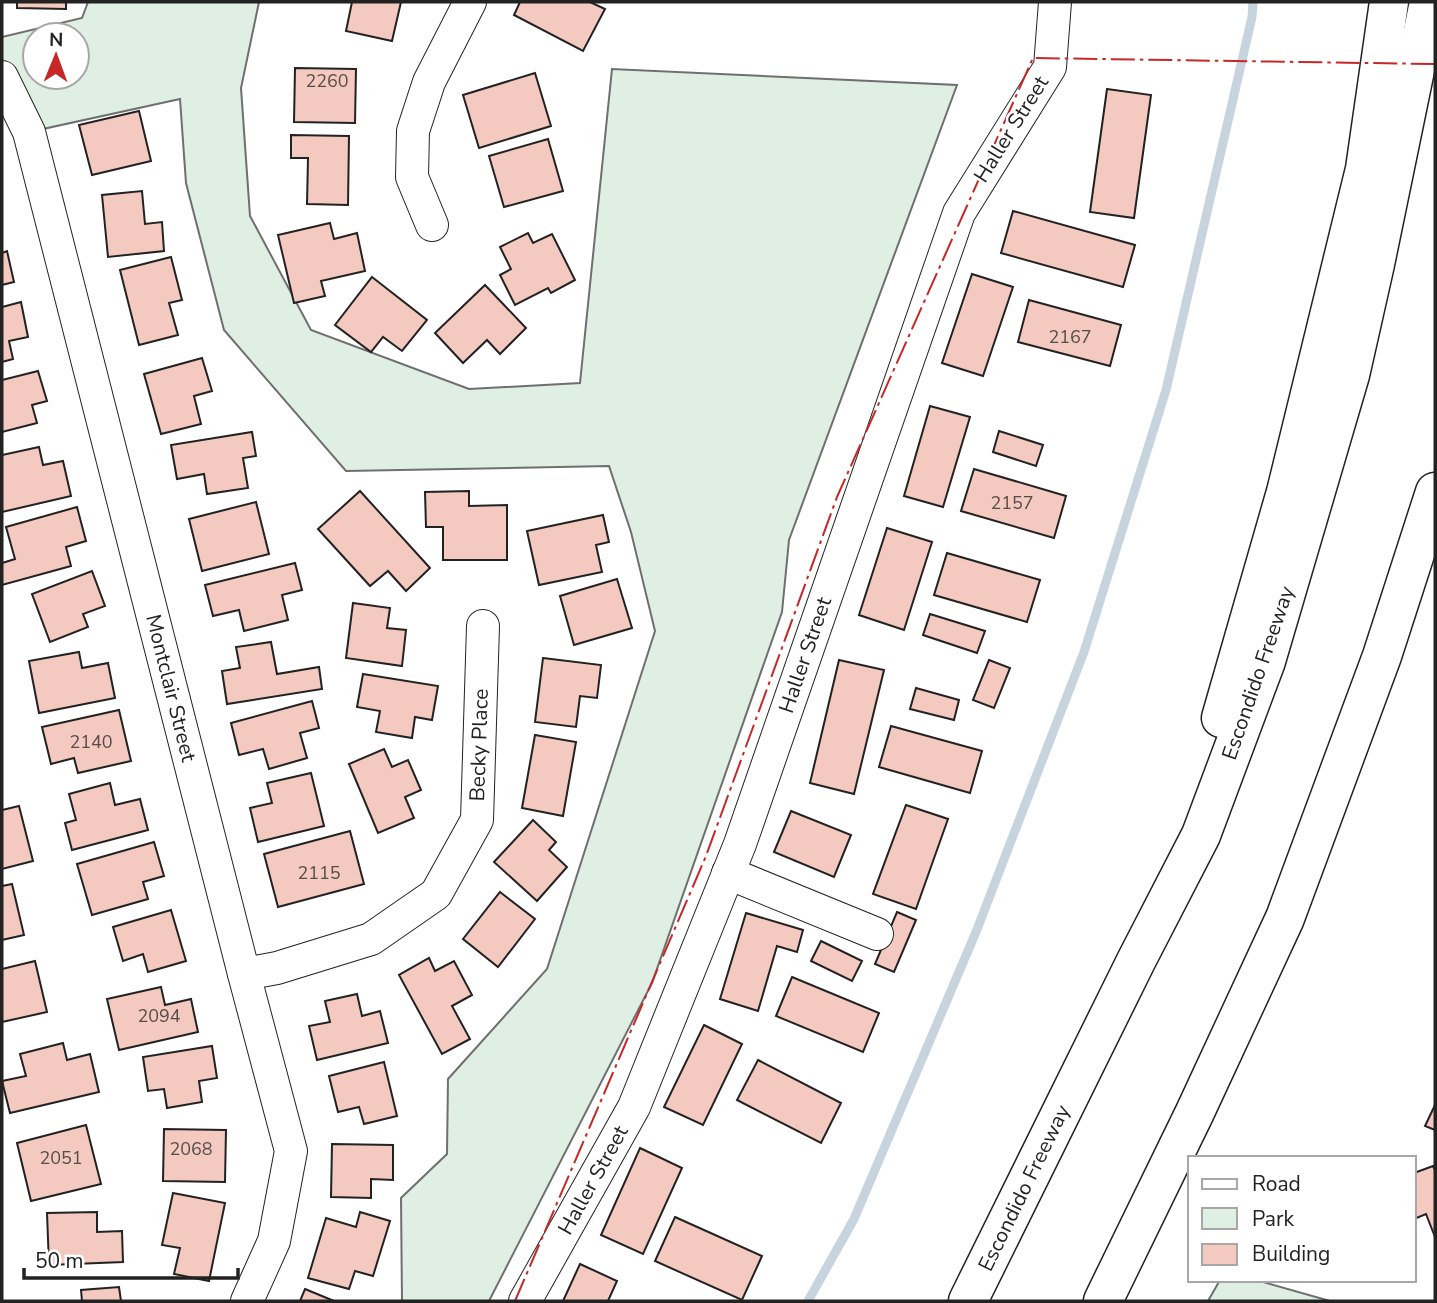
<svg xmlns="http://www.w3.org/2000/svg" width="1437" height="1303" font-family="'Nunito Sans',sans-serif">
<style>
.green{fill:#e0efe3;stroke:#6f6f6f;stroke-width:2;fill-rule:evenodd}
.lines{fill:none;stroke-linecap:round;stroke-linejoin:round}
.stream{stroke:#c7d3dd;stroke-width:9}
.building{fill:#f3c9c0;stroke:#222;stroke-width:2}
.minor-casing{stroke:#222;stroke-width:34}
.highway-casing{stroke:#222;stroke-width:41}
.minor{stroke:#fff;stroke-width:32}
.highway{stroke:#fff;stroke-width:38}
.power{stroke:#c62828;stroke-width:2;stroke-dasharray:24 5 3.5 5;stroke-linecap:butt}
.labels{text-anchor:middle;stroke-width:5;stroke-linejoin:round;paint-order:stroke}
.number-label{font-size:18px;fill:#564c4a}
.street-label{font-size:21px;fill:#222;stroke:#fff}
</style>
<rect width="100%" height="100%" fill="#fff"/>
<g class="green">
<path d="M 88,2 L 259,2 L 241,88 L 250,216 L 311,330 L 469,389 L 580,383 L 612,69 L 957,85 L 789,540 L 782,612 L 652,983 L 489,1301 L 402,1301 L 401,1198 L 447,1154 L 448,1079 L 547,969 L 655,631 L 631,532 L 609,466 L 346,471 L 224,330 L 186,183 L 180,99 L 29,132 L 2,77 L 2,37 L 82,18 ZM 35,35 L 77,35 L 77,77 L 35,77 Z"/>
<polygon points="1220,1280 1256,1280 1330,1301 1208,1301"/>
</g>
<g class="lines">
<polyline class="stream" points="808,1301 854,1219 976,932 1084,652 1166,390 1252,17 1253,2"/>
</g>
<g class="building">
<polygon points="17,2 66,2 66,9 17,8"/>
<polygon points="352,2 401,2 392,41 346,31"/>
<polygon points="520,2 590,2 605,9 583,51 514,15"/>
<polygon points="295,68 356,69 355,123 294,122"/>
<polygon points="535,73 551,126 479,148 463,95"/>
<polygon points="1107,89 1151,95 1134,218 1090,212"/>
<polygon points="139,111 151,161 92,175 79,125"/>
<polygon points="291,135 349,136 348,205 307,204 308,158 291,158"/>
<polygon points="548,139 563,191 504,207 489,156"/>
<polygon points="142,191 145,224 162,222 164,251 108,257 102,195"/>
<polygon points="1013,211 1135,245 1123,287 1001,253"/>
<polygon points="330,223 334,239 357,233 365,271 321,281 325,296 294,303 278,235"/>
<polygon points="528,233 533,243 552,234 575,280 551,293 548,288 515,305 500,275 511,269 500,247"/>
<polygon points="7,251 14,282 2,285 2,253"/>
<polygon points="171,257 182,300 169,303 178,335 139,345 120,270"/>
<polygon points="972,274 1013,287 983,376 942,363"/>
<polygon points="372,277 427,320 402,351 383,337 371,352 335,325"/>
<polygon points="485,285 526,328 500,354 487,340 463,363 435,333"/>
<polygon points="1029,300 1121,325 1110,366 1018,342"/>
<polygon points="21,302 28,337 9,341 13,359 2,362 2,307"/>
<polygon points="202,358 212,391 194,396 201,424 161,434 144,374"/>
<polygon points="38,371 47,401 32,405 37,423 2,432 2,380"/>
<polygon points="930,406 970,417 943,507 904,496"/>
<polygon points="999,431 1043,445 1036,466 993,452"/>
<polygon points="252,432 256,456 243,458 248,488 207,494 204,474 177,479 171,445"/>
<polygon points="39,447 43,465 63,461 71,496 2,512 2,455"/>
<polygon points="974,469 1066,496 1054,538 961,511"/>
<polygon points="360,491 430,568 406,591 388,571 370,586 318,529"/>
<polygon points="469,491 469,506 507,505 507,560 443,560 443,527 426,527 425,492"/>
<polygon points="256,502 269,554 202,571 189,519"/>
<polygon points="77,507 86,541 66,547 71,566 2,585 2,563 15,559 6,527"/>
<polygon points="603,515 609,542 596,545 602,572 539,585 527,531"/>
<polygon points="887,528 932,542 904,630 859,615"/>
<polygon points="947,553 1040,580 1027,622 934,595"/>
<polygon points="295,563 302,590 282,595 288,620 244,631 239,610 213,616 205,585"/>
<polygon points="92,571 105,606 83,614 88,627 50,642 32,594"/>
<polygon points="617,579 632,628 574,645 560,596"/>
<polygon points="353,603 390,608 387,628 406,630 402,666 346,658"/>
<polygon points="930,614 985,631 977,653 923,635"/>
<polygon points="271,642 277,674 319,667 322,689 227,704 222,671 240,668 236,647"/>
<polygon points="79,652 82,668 108,663 115,698 39,713 29,661"/>
<polygon points="543,658 601,665 597,698 580,696 576,727 535,722"/>
<polygon points="839,660 884,670 854,794 810,783"/>
<polygon points="989,660 1010,668 994,708 973,700"/>
<polygon points="363,674 438,686 432,720 415,717 412,738 376,732 380,711 357,707"/>
<polygon points="916,688 959,700 954,720 910,709"/>
<polygon points="312,701 319,728 300,733 307,758 269,769 263,749 239,755 231,723"/>
<polygon points="119,710 131,761 78,773 74,758 51,764 42,727"/>
<polygon points="891,726 982,751 970,793 879,767"/>
<polygon points="535,735 576,742 563,816 522,808"/>
<polygon points="384,749 392,767 408,760 421,790 405,797 414,818 378,833 349,764"/>
<polygon points="311,773 324,826 258,842 250,808 272,803 267,783"/>
<polygon points="110,783 115,805 140,799 148,830 72,850 65,823 76,820 69,794"/>
<polygon points="906,805 948,819 916,909 873,894"/>
<polygon points="19,806 33,861 2,869 2,810"/>
<polygon points="791,811 851,835 834,877 774,852"/>
<polygon points="533,820 556,842 549,850 567,867 537,901 494,862"/>
<polygon points="350,831 364,884 278,907 264,854"/>
<polygon points="154,842 164,876 143,882 148,899 92,915 77,864"/>
<polygon points="12,884 24,935 2,940 2,886"/>
<polygon points="500,892 535,919 498,967 463,939"/>
<polygon points="171,910 186,961 148,972 143,954 123,961 113,927"/>
<polygon points="897,912 916,920 894,972 875,964"/>
<polygon points="746,913 803,930 797,952 777,946 758,1011 720,999"/>
<polygon points="821,941 862,961 852,981 811,961"/>
<polygon points="429,958 435,971 454,961 472,995 452,1006 470,1039 442,1054 399,975"/>
<polygon points="35,961 47,1012 2,1022 2,969"/>
<polygon points="792,977 879,1013 863,1052 776,1016"/>
<polygon points="161,987 165,1005 191,999 198,1032 119,1050 107,999"/>
<polygon points="357,994 362,1016 380,1011 388,1043 317,1060 309,1026 330,1022 325,1001"/>
<polygon points="704,1025 742,1044 703,1125 664,1107"/>
<polygon points="63,1043 67,1060 90,1054 99,1092 10,1113 2,1081 26,1076 20,1054"/>
<polygon points="212,1046 217,1078 199,1081 202,1102 167,1108 164,1089 148,1091 143,1057"/>
<polygon points="758,1060 841,1103 821,1143 737,1100"/>
<polygon points="384,1062 397,1116 364,1124 359,1107 338,1112 329,1076"/>
<polygon points="1435,1105 1435,1130 1425,1126"/>
<polygon points="86,1125 101,1184 31,1201 17,1143"/>
<polygon points="164,1129 226,1130 225,1182 163,1181"/>
<polygon points="332,1144 393,1145 393,1180 371,1179 371,1198 331,1197"/>
<polygon points="640,1148 682,1168 643,1254 601,1235"/>
<polygon points="1433,1166 1435,1170 1435,1237 1426,1214 1414,1219 1414,1173"/>
<polygon points="173,1193 225,1203 209,1281 174,1274 180,1248 162,1245"/>
<polygon points="97,1212 97,1232 122,1231 123,1262 49,1265 47,1213"/>
<polygon points="360,1212 390,1221 373,1276 355,1271 349,1289 308,1278 326,1218 356,1227"/>
<polygon points="675,1217 762,1256 742,1300 655,1261"/>
<polygon points="580,1264 617,1281 608,1301 563,1301"/>
<polygon points="119,1287 121,1301 82,1301 81,1290"/>
<polygon points="305,1289 334,1301 300,1301"/>
</g>
<g class="lines">
<defs>
<g id="minor">
<polyline points="2,77 29,132 244,974 291,1151 274,1241 247,1301"/>
<polyline points="432,225 412,177 413,131 429,82 470,2"/>
<polyline points="728,873 877,934"/>
<polyline points="244,974 277,968 371,939 436,894 477,820 483,626"/>
<polyline points="525,1301 634,1107 740,844 959,213 1050,67 1055,2"/>
</g>
<g id="highway">
<polyline points="1221,718 1286,492 1365,169 1389,2"/>
<polyline points="968,1301 1136,961 1201,835 1266,661 1350,375 1375,264 1429,2"/>
<polyline points="1103,1301 1195,1112 1285,918 1382,656 1435,492"/>
</g>
</defs>
<use href="#minor" class="minor-casing"/>
<use href="#highway" class="highway-casing"/>
<use href="#minor" class="minor"/>
<use href="#highway" class="highway"/>
<polyline class="power" points="515,1301 706,856 837,497 1033,58 1435,64"/>
</g>
<g class="labels">
<g class="number-label">
<text x="327" y="87">2260</text>
<text x="1070" y="343">2167</text>
<text x="1012" y="509">2157</text>
<text x="91" y="748">2140</text>
<text x="319" y="879">2115</text>
<text x="159" y="1022">2094</text>
<text x="191" y="1155">2068</text>
<text x="61" y="1164">2051</text>
</g>
<g class="street-label">
<text transform="translate(1011 129) rotate(-58)" y="7">Haller Street</text>
<text transform="translate(805 655) rotate(-71)" y="7">Haller Street</text>
<text transform="translate(1258 673) rotate(-71)" y="7">Escondido Freeway</text>
<text transform="translate(171 688) rotate(76)" y="7">Montclair Street</text>
<text transform="translate(479 745) rotate(-88)" y="7">Becky Place</text>
<text transform="translate(593 1180) rotate(-61)" y="7">Haller Street</text>
<text transform="translate(1024 1188) rotate(-64)" y="7">Escondido Freeway</text>
</g>
</g>
<rect width="1437" height="1303" fill="none" stroke="#222222" stroke-width="7"/>
<rect x="1188" y="1156" width="228" height="126" fill="#ffffff" stroke="#a7a7a7" stroke-width="2"/>
<rect x="1202" y="1179" width="35" height="10" fill="#ffffff" stroke="#a7a7a7" stroke-width="2"/>
<text x="1252" y="1191" font-size="21" fill="#222222">Road</text>
<rect x="1202" y="1208" width="35" height="21" fill="#e0efe3" stroke="#a7a7a7" stroke-width="2"/>
<text x="1252" y="1226" font-size="21" fill="#222222">Park</text>
<rect x="1202" y="1244" width="35" height="21" fill="#f3c9c0" stroke="#a7a7a7" stroke-width="2"/>
<text x="1252" y="1261" font-size="21" fill="#222222">Building</text>
<g transform="translate(56 56) rotate(1)"><circle r="33" fill="#ffffff" stroke="#a7a7a7" stroke-width="2"/>
<path d="M0-5L12 26L0 18L-12 26Z" fill="#c62828"/>
<text y="-10" font-size="19" font-weight="bold" text-anchor="middle" fill="#222222">N</text>
</g>
<path d="M24 1268v10h214v-10" fill="none" stroke="#222222" stroke-width="3.5"/>
<text x="35" y="1268" font-size="21" fill="#222222" stroke="#ffffff" stroke-width="5" paint-order="stroke">50 m</text>
</svg>
